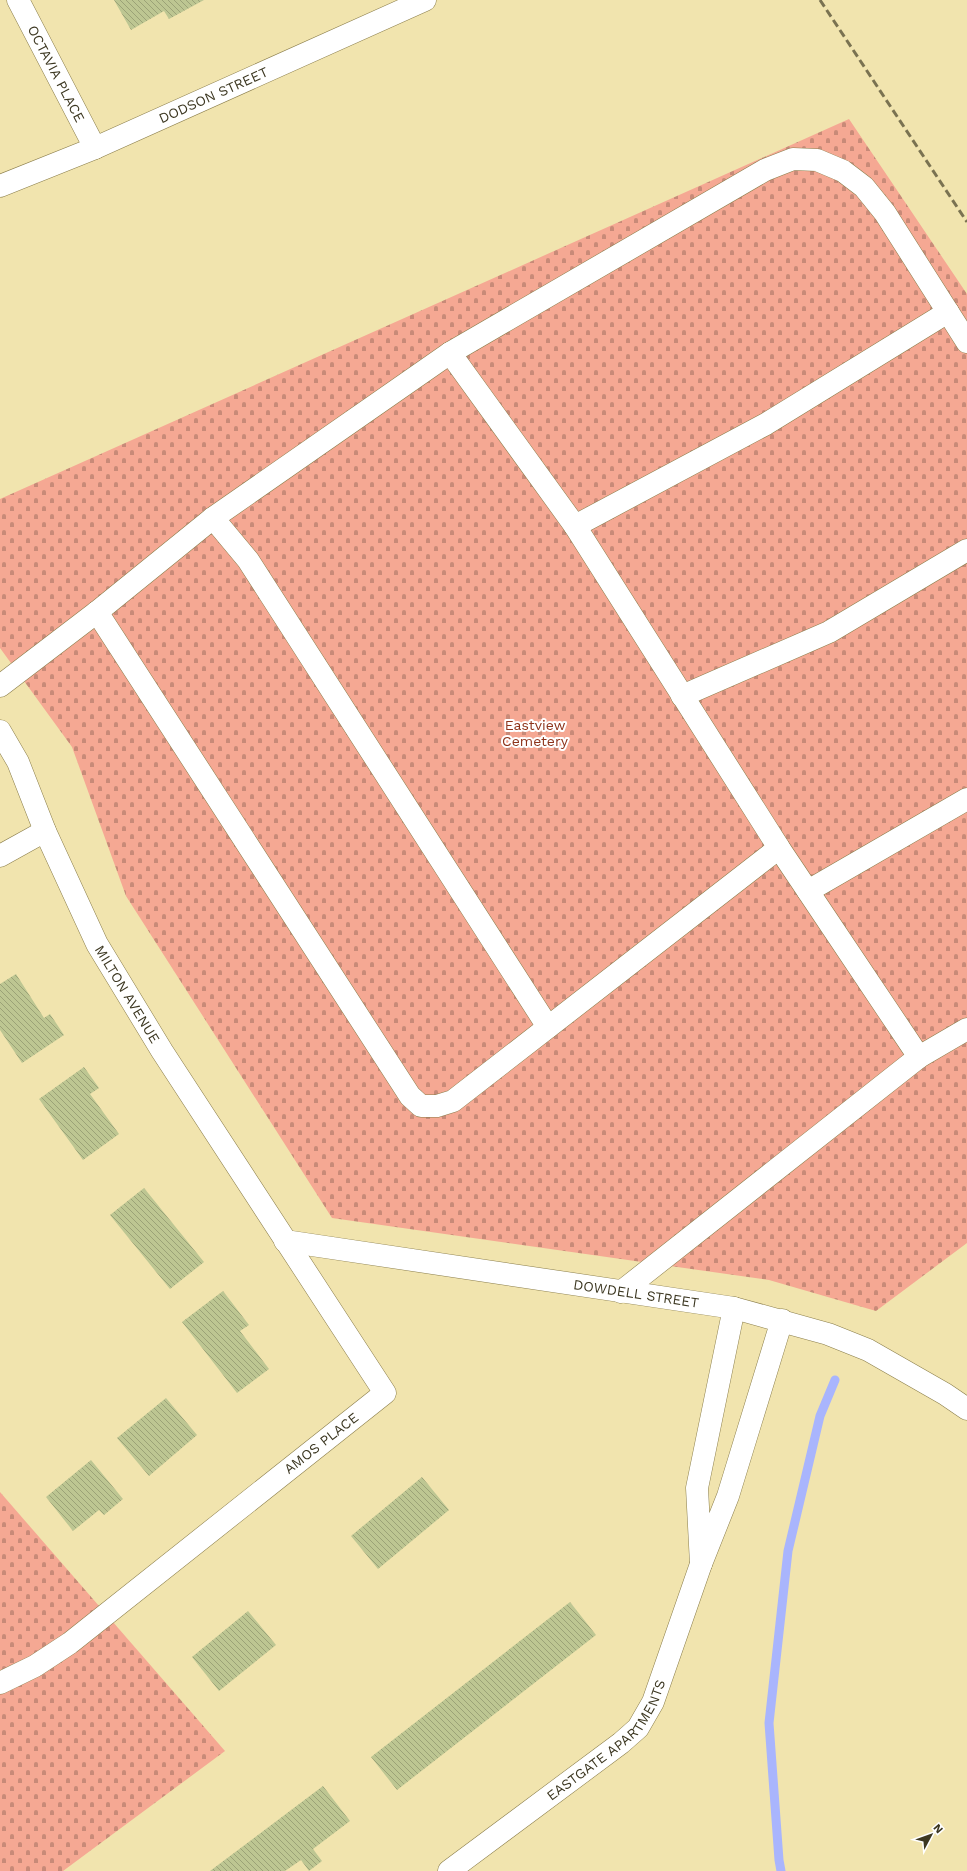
<svg xmlns="http://www.w3.org/2000/svg" width="967" height="1871" font-family="'Work Sans',sans-serif">
<style>
.cemetery{fill:url(#cemetery-stones)}
.lines{fill:none;stroke-linecap:round;stroke-linejoin:round}
.stream{stroke:#a9b5fd;stroke-width:9}
.building{fill:url(#building-back-hatch)}
.minor-casing{stroke:#8b7e4b;stroke-width:23}
.minor{stroke:#fff;stroke-width:22}
.rail{stroke:#7a7251;stroke-width:3;stroke-dasharray:8 4;stroke-linecap:butt}
.labels{text-anchor:middle;stroke-width:4;stroke-linejoin:round;paint-order:stroke}
.street-label{font-size:14px;fill:#3c3721;stroke:#fff}
.park-label{font-size:14px;fill:#8d331a;stroke:#fff}
</style>
<defs>
<pattern id="cemetery-stones" width="16" height="16" patternUnits="userSpaceOnUse"><rect width="16" height="16" fill="#f5a893"/><path d="M2 7V4a2 2 0 0 1 4 0v3zM10 15v-3a2 2 0 0 1 4 0v3z" fill="#c88a78"/></pattern>
<pattern id="building-back-hatch" width="6" height="6" patternUnits="userSpaceOnUse"><rect width="6" height="6" fill="#bdc692"/><path d="M-1 5l2 2M0 0l6 6M5-1l2 2" fill="none" stroke="#9ba277"/></pattern>
</defs>
<rect width="100%" height="100%" fill="#f1e4ae"/>
<g class="cemetery">
<polygon points="849,119 967,294 967,1243 876,1311 769,1280 332,1218 126,896 72,747 0,648 0,499"/>
<polygon points="0,1492 225,1751 63,1871 0,1871"/>
</g>
<g class="lines">
<polyline class="stream" points="781,1871 779,1860 769,1723 788,1551 820,1416 835,1380"/>
</g>
<g class="building">
<polygon points="114,0 204,0 169,19 164,11 131,30"/>
<polygon points="16,974 44,1018 50,1014 64,1035 22,1063 0,1030 0,984"/>
<polygon points="84,1067 99,1088 90,1094 119,1134 83,1160 39,1099"/>
<polygon points="144,1188 204,1262 170,1289 110,1215"/>
<polygon points="223,1291 249,1325 240,1331 269,1369 237,1393 182,1322"/>
<polygon points="166,1398 197,1435 149,1476 117,1438"/>
<polygon points="91,1460 123,1499 104,1515 99,1510 73,1531 46,1497"/>
<polygon points="422,1477 449,1510 378,1569 351,1536"/>
<polygon points="570,1602 596,1635 397,1790 371,1757"/>
<polygon points="248,1611 276,1645 219,1691 192,1657"/>
<polygon points="323,1786 350,1821 313,1849 322,1861 309,1871 301,1860 285,1871 210,1871"/>
</g>
<g class="lines">
<defs>
<g id="minor">
<path id="s1" d="M 18,0 L 95,148"/>
<path id="s2" d="M 0,186 L 95,148 L 425,0"/>
<polyline points="450,353 575,526 779,848 919,1057"/>
<polyline points="213,518 248,560 548,1027"/>
<polyline points="575,526 766,424 948,312"/>
<polyline points="97,612 410,1096 421,1106 437,1106 453,1101 779,848"/>
<polyline points="0,686 97,612 213,518 450,353 765,170 793,159 817,160 843,171 864,187 885,213 967,342"/>
<polyline points="682,696 829,632 967,550"/>
<path id="s3" d="M 0,731 L 18,762 L 45,831 L 97,944 L 162,1051 L 385,1393 L 70,1643 L 35,1666 L 0,1683"/>
<polyline points="0,856 45,831"/>
<polyline points="808,891 967,799"/>
<path id="s4" d="M 285,1241 L 734,1308 L 828,1334 L 868,1350 L 945,1394 L 967,1409"/>
<polyline points="621,1292 919,1057 967,1029"/>
<polyline points="734,1308 697,1488 701,1564 728,1496 782,1320"/>
<path id="s5" d="M 449,1871 L 621,1743 L 638,1728 L 653,1702 L 701,1564"/>
</g>
</defs>
<use href="#minor" class="minor-casing"/>
<use href="#minor" class="minor"/>
<polyline class="rail" points="820,0 967,222"/>
</g>
<g class="labels">
<g class="street-label">
<text dy="5" stroke="none"><textPath href="#s1" startOffset="83">OCTAVIA PLACE</textPath></text>
<text dy="5" stroke="none"><textPath href="#s2" startOffset="232">DODSON STREET</textPath></text>
<text dy="5" stroke="none"><textPath href="#s3" startOffset="293">MILTON AVENUE</textPath></text>
<text dy="5" stroke="none"><textPath href="#s4" startOffset="355">DOWDELL STREET</textPath></text>
<text transform="translate(321 1443) rotate(-38)" y="5">AMOS PLACE</text>
<text dy="5" stroke="none"><textPath href="#s5" startOffset="207">EASTGATE APARTMENTS</textPath></text>
</g>
<g class="park-label">
<text x="535" y="730">Eastview<tspan x="535" dy="16">Cemetery</tspan></text>
</g>
</g>
<g transform="translate(931 1835) rotate(49)" stroke="#ffffff" stroke-width="3" paint-order="stroke">
<path d="M0-3L7 15L0 10L-7 15Z" fill="#3c3721"/>
<text y="-6" font-size="11" font-weight="bold" text-anchor="middle" fill="#3c3721">N</text>
</g>
</svg>
